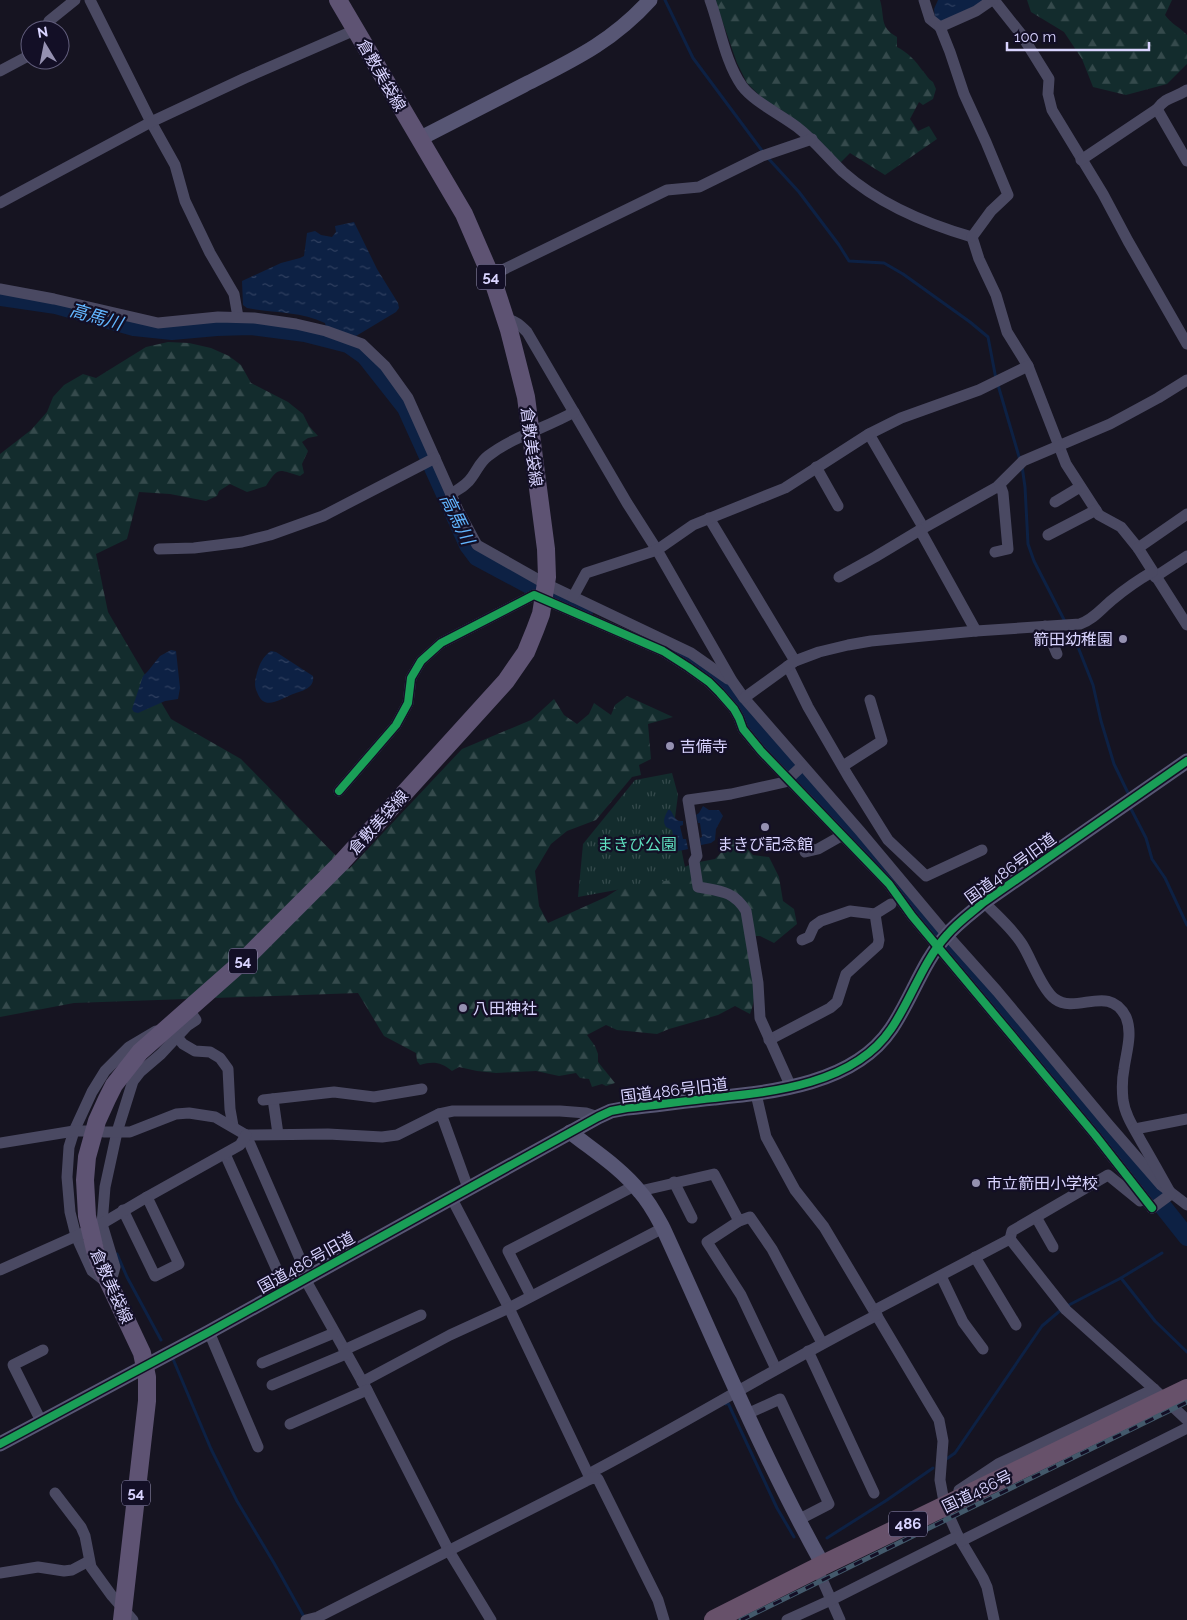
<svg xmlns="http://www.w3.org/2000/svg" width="1187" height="1620" font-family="Raleway,'Noto Sans JP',sans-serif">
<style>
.forest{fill:url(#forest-firs)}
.park{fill:url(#park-tufts)}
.water{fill:url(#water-ripples)}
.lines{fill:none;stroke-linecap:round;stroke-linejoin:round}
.stream{stroke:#0d2144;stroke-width:3}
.river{stroke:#0d2144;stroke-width:18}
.street{stroke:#4a4962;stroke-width:11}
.secondary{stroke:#575674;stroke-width:15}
.primary{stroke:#5e5373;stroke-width:18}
.highway{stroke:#67516a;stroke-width:20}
.rail-casing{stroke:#43596b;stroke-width:5}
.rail{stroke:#130f26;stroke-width:3;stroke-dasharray:9;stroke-linecap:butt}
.cycleway-casing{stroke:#130f26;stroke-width:11}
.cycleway{stroke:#1a9f57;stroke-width:8}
.poi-dot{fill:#9591b1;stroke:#130f26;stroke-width:2}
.labels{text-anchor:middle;stroke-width:4.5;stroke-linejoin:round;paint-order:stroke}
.shield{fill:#130f26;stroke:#9e99be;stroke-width:1}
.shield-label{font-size:15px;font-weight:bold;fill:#d9d4ff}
.street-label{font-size:16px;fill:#d9d4ff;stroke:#130f26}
.poi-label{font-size:16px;fill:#d9d4ff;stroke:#130f26;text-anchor:start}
.park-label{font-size:16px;fill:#5fe0c0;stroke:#130f26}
.water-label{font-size:18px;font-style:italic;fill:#62b6ff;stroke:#130f26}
</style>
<defs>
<pattern id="forest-firs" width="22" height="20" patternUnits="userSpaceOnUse" patternTransform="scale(1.25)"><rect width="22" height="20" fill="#132c2d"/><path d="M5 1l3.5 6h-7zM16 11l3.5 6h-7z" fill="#354a4c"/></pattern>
<pattern id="park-tufts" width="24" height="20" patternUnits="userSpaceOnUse" patternTransform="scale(1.25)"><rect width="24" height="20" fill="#132c2d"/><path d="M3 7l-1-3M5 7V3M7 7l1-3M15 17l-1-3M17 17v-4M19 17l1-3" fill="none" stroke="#354a4c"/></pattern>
<pattern id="water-ripples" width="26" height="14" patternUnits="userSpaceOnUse" patternTransform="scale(1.25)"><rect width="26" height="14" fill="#0d2144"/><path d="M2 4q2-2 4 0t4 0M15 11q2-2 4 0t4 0" fill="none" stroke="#304060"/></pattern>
</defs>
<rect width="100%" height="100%" fill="#161421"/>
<g class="forest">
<path d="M 715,0 L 880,0 C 885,17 879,27 897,37 L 897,47 C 907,52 916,61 922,70 C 927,75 927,78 933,82 L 936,89 L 933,99 L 923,105 L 919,102 L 910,119 L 918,131 L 929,126 L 937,139 L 885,175 L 850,153 L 840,163 L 826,148 L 789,115 L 762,98 L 747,83 L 737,63 Z"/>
<path d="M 1027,0 L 1172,0 L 1165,15 C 1171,24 1180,27 1187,35 L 1187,64 L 1167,84 L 1126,95 L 1093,87 L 1082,59 L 1064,32 L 1031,12 Z"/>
<path d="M 168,342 L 189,343 L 211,348 L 229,356 L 241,365 L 251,383 L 288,402 L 303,414 L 309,426 L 318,436 L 308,438 L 302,442 L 308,451 L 302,464 L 304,473 L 300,476 C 278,470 279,466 266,486 L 247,492 L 230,484 L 219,491 L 217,496 L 206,501 L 170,494 L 139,492 L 127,539 L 96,554 L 108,612 L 171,719 L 241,759 L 349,869 L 462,749 L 531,720 L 554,699 L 564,715 L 577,724 L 589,714 L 594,703 L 611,715 L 615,705 L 627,696 L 673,717 L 648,724 L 651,759 L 639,765 L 641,775 L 632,777 L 596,820 L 567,831 L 551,844 L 535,871 L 539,906 L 548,923 L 606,897 L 634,879 L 661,877 L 694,863 L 715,859 L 736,837 L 753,855 L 769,857 L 779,877 L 783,901 L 794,909 L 797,924 L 774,943 L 760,936 L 746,936 C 750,961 760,990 750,1014 L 735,1006 L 718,1015 L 669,1029 L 657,1034 L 617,1030 L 606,1025 L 587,1035 L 595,1046 L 598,1054 L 598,1062 L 615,1083 L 606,1086 L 602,1084 L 592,1087 L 589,1079 L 580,1078 L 576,1073 L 559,1076 L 536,1071 L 496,1073 L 477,1071 L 459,1067 L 452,1071 C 441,1062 433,1061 420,1065 L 417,1061 L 416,1053 L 384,1036 L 358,993 L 74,1003 L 0,1017 L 0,454 L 31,430 L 47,412 L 53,397 L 64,385 L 83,374 L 96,378 L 146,347 Z"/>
</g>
<polygon class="park" points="672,773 678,795 675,818 687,877 578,897 583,844 635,780"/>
<g class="water">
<polygon points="938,0 988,0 939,23 935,19 934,9"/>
<path d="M 354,222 L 377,269 L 398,303 L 399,308 L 396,312 L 356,336 L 326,327 L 325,323 C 300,311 273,313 247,308 L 243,305 L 242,281 L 281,263 L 300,258 L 304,256 L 307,233 L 315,231 L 321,235 L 332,237 L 336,232 L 335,226 Z"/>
<polygon points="171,650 176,651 180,688 178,699 165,701 138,713 134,712 132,709 143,676 148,671 160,656"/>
<path d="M 271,651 L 276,652 L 313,676 C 315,688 302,691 293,694 C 280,699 264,712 257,692 C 254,686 255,680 257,673 C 259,665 263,656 271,651 Z"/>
<polygon points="703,806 709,810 719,810 723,816 716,829 715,840 711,843 701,845 700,838 702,837 700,823 698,823 696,815 699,813"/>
<path d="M 668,810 L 670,810 C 674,814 674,822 683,821 L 683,825 L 680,826 L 683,839 L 686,839 L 688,849 C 679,851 668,854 667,842 L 673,834 L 672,830 L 666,827 C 662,821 665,816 668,810 Z"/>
</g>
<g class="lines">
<g class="stream">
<polyline points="665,0 693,58 763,152"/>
<polyline points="767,157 799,192 839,245 849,261 884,263 903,274 970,322 988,337 996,379"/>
<polyline points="998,385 1020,460"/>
<polyline points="1022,466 1025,487 1028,544 1034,561 1078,647 1093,685 1101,721 1114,764 1128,793"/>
<polyline points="1131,809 1146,838 1152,859 1165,878 1187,925"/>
<polyline points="1186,1242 1187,1241"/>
<polyline points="117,1254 127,1277 161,1340"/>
<polyline points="1121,1278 1155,1321 1187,1352"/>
<polyline points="1067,1306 1121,1278 1162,1253"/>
<polyline points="173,1359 211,1449 237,1501 274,1563 303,1615"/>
<polyline points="726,1404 728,1403 777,1508 794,1537"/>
<polyline points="945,1460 955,1453 1042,1326 1062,1309"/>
<polyline points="827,1538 887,1500 933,1468"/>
</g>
<g class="river">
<polyline points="0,297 56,305 134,327 172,331 217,327 251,326 305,333 348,344 365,356 406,408 468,545 477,557 533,587 584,611"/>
<polyline points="656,642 696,663 729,690 775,747 888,874 959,960 1018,1028 1077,1098 1187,1237"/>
</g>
<g class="street">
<polyline points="90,0 151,122 175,165 185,201 210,253 234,294 238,317"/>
<path d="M 710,0 C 720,27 725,62 742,86 C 754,102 780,114 797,127 C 814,140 827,157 843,172 C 878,203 927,224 972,237"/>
<polyline points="924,0 930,19 940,27"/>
<polyline points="994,0 1021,34 1049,79 1048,94 1052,110 1103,194 1128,241 1187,344"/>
<polyline points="46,30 49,21 75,0"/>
<polyline points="0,71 30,55"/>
<polyline points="1157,109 1187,161"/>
<path d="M 1081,160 L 1157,109 C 1167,96 1173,99 1187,90"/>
<polyline points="0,203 151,122 245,78 355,30"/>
<polyline points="972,237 979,259 996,295 1007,332 1028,366 1066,464 1099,515 1121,527 1138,548 1187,625"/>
<polyline points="972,237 991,211 1008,195 986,142 964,94 950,52 940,27 976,11 992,0"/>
<polyline points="490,276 667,190 699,187 762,156 812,139"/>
<polyline points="0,289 54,299 158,323 218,317 254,318 296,324 326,331 362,344 385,366 408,398 458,510 477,545 546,584 691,653 728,679"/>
<path d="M 506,319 C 516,321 520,325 527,332 L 627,503 L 657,550 L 732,681 L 744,698 L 860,831 L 947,935 L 997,991 L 1108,1124 L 1161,1185 L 1187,1205"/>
<polyline points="869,434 923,527"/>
<polyline points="816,467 838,506"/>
<path d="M 451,494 C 459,489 467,485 472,477 C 478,469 480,462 488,456 C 514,436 546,428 574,412"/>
<polyline points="1055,502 1080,487"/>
<polyline points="709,518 795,661"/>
<polyline points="920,530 997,487 1023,461 1110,424 1158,398 1187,380"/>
<polyline points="1048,535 1096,510"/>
<polyline points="1138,548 1187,514"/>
<polyline points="159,549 194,548 242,542 270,535 323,516 435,458"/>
<polyline points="995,552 1008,549 1003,493 1000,485"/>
<polyline points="839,577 875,557 920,530 976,631"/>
<polyline points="1155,577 1187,556"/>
<polyline points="573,597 586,573 657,550 693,525 785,488 869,434 901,418 979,390 1028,366"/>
<polyline points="1045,626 1057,654"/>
<polyline points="788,666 808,707 848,776 888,840 926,876 982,850"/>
<path d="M 744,698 L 795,661 L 819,652 L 848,645 L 871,641 L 976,631 L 1080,624 C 1094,619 1101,609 1112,600 C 1124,590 1138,580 1152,572"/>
<polyline points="843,766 882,741 870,700"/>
<polyline points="339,791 396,725 408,703 411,678 421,661 441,643 534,595 663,651 688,667 709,682 720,693 734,709 739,718 743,729 761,751 889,884 912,916 1095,1135 1152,1208"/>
<polyline points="805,852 818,849 841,836"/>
<path d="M 984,902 C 996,915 1012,928 1022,944 C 1031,958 1042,990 1055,999 C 1077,1015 1109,983 1126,1017 C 1133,1034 1126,1053 1124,1069 C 1122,1079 1122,1090 1123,1100 C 1125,1115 1134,1128 1141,1141 C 1151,1158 1161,1176 1171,1194 L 1152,1208"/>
<polyline points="802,940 809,937 814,926 821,921 850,911 875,914"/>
<polyline points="156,1031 129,1047 105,1071 92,1092 74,1131 69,1147 67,1177 70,1212 76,1236 92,1271 110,1285 115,1267 102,1224 105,1187 117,1132 133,1081 140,1072 161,1054 187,1026 196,1020 189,1010"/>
<polyline points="177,1037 183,1044 195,1051 210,1052 220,1058 228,1069 230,1109 233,1126"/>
<polyline points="769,1040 830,1008 837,1002 846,974 878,945 879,940 875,914 891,904"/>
<path d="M 791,1087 L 760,1018 L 758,983 L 746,911 C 734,891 720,891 698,887 L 694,861 L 697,856 L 688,800 L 731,794 L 785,782 L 802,766"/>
<polyline points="756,1094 766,1137 795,1190 824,1227 939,1420 943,1441 940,1480 945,1507 958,1536 983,1578 987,1587 994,1620"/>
<polyline points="273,1099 278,1134"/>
<polyline points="263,1100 334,1092 374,1097 422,1089"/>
<polyline points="439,1114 443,1119 468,1188"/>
<polyline points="1135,1129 1187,1119"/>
<polyline points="104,1132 130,1132 176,1114 189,1113 215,1117 246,1135 308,1277"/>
<polyline points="246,1135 328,1134 382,1137 397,1135 439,1114 453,1111 560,1111 586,1113 598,1117"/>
<polyline points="0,1143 74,1131 86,1131"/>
<polyline points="225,1154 286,1290"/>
<polyline points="674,1182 692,1218"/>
<polyline points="640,1191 714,1174 739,1221 750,1217 772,1249 822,1343"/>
<polyline points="451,1197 509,1308 590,1478"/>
<polyline points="123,1210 155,1276 179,1264 147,1197"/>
<polyline points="1036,1217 1053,1247"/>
<polyline points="739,1221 707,1242 741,1295 776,1369"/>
<polyline points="98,1226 147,1197 240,1145 246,1135"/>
<polyline points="1010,1239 1012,1231 1108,1175 1140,1201"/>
<polyline points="975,1257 1016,1325"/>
<polyline points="0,1270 83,1233"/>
<polyline points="941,1276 963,1322 983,1349"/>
<polyline points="305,1279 367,1390 449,1551 491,1620"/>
<polyline points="531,1296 508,1251 634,1186"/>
<polyline points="875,1310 1010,1239 1066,1310 1154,1389 1187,1420"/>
<polyline points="209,1332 258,1447"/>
<polyline points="344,1350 421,1315"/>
<polyline points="808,1351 874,1493"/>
<polyline points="262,1363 334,1333"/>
<polyline points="362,1382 450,1335 509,1308 663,1228"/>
<polyline points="272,1385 346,1354"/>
<polyline points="747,1414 780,1399 829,1504 798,1520"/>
<polyline points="41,1421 13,1365 43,1350"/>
<polyline points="290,1424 367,1390"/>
<path d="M 590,1478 L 594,1471 C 689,1421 781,1364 877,1315"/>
<polyline points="959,1490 998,1464 1154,1389"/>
<polyline points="55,1493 81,1527 85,1536 91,1567 112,1596 133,1620"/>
<polyline points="961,1541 1187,1428"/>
<polyline points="817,1568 840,1620"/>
<polyline points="0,1573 38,1567 64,1571 72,1570 89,1561"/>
<polyline points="306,1620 318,1617 586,1481 593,1478 598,1479 658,1600 664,1620"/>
<polyline points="787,1620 831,1600 958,1536"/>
</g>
<g class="secondary">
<path d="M 419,139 C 454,121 489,103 524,85 C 573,60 612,42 650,0"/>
<path d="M 570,1132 C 594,1151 621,1168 640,1192 C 650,1203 656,1215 663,1228 C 715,1341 762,1456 823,1565"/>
<path d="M 0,1444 L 209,1332 L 598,1117 L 611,1111 L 627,1108 C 656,1105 685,1101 714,1098 C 773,1092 854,1084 891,1029 C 911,1000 923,961 947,935 C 957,923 971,913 984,902 L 1187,761"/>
</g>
<polyline class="primary" points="122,1620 147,1401 147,1377 142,1353 100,1264 95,1250 87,1216 85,1180 87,1157 97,1121 107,1099 114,1085 140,1052 243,961 340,864 506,681 526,652 535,630 541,614 547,577 546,549 526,397 509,330 493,281 464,214 338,0"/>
<polyline class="highway" points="714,1620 823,1565 1187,1389"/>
<defs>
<polyline id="rail" points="741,1620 1187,1402"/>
</defs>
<use href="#rail" class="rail-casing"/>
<use href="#rail" class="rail"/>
<defs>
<g id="cycleway">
<polyline points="339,791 396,725 408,703 411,678 421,661 441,643 534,595 663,651 688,667 709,682 720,693 734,709 739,718 743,729 761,751 889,884 912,916 1095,1135 1152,1208"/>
<path d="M 0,1444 L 209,1332 L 598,1117 L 611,1111 L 627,1108 C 656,1105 685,1101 714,1098 C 773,1092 854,1084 891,1029 C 911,1000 923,961 947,935 C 957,923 971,913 984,902 L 1187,761"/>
</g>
</defs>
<use href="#cycleway" class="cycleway-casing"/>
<use href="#cycleway" class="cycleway"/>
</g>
<g class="poi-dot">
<circle cx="1123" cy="639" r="5"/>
<circle cx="670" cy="746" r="5"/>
<circle cx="765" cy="827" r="5"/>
<circle cx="463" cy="1008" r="5"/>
<circle cx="976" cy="1183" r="5"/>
</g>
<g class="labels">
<g class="shield">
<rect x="477" y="264.5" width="28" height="25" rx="4"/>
<rect x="229" y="948.5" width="28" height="25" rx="4"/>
<rect x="122" y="1480.5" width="28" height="25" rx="4"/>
<rect x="889" y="1511.5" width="38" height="25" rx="4"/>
</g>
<g class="shield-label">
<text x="491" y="282">54</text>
<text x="243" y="966">54</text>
<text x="136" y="1498">54</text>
<text x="908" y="1529">486</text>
</g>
<g class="street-label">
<text transform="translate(382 75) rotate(60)" y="6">倉敷美袋線</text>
<text transform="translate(532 447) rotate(83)" y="6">倉敷美袋線</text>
<text transform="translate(378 822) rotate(-48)" y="6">倉敷美袋線</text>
<text transform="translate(1010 868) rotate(-36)" y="6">国道486号旧道</text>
<text transform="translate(674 1090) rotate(-7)" y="6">国道486号旧道</text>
<text transform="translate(306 1262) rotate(-29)" y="6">国道486号旧道</text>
<text transform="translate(112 1286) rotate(66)" y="6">倉敷美袋線</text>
<text transform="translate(977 1491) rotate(-26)" y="6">国道486号</text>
</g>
<g class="poi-label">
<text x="1113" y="645" text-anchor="end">箭田幼稚園</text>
<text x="680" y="752">吉備寺</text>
<text x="765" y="850" text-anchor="middle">まきび記念館</text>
<text x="473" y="1014">八田神社</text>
<text x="986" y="1189">市立箭田小学校</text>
</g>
<g class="park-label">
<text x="637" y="850">まきび公園</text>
</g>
<g class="water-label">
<text transform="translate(96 317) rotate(16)" y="6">高馬川</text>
<text transform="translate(457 519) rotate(64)" y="6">高馬川</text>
</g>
</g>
<g transform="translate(45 45) rotate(350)"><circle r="24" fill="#130f26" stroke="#625e7d"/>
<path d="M0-4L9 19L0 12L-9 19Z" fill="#9591b1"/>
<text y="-8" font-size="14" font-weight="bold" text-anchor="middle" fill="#d9d4ff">N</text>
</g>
<path d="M1007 42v8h142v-8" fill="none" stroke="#d9d4ff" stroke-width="2.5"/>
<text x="1014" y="42" font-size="15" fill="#d9d4ff" stroke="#130f26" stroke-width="4" paint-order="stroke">100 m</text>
</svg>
